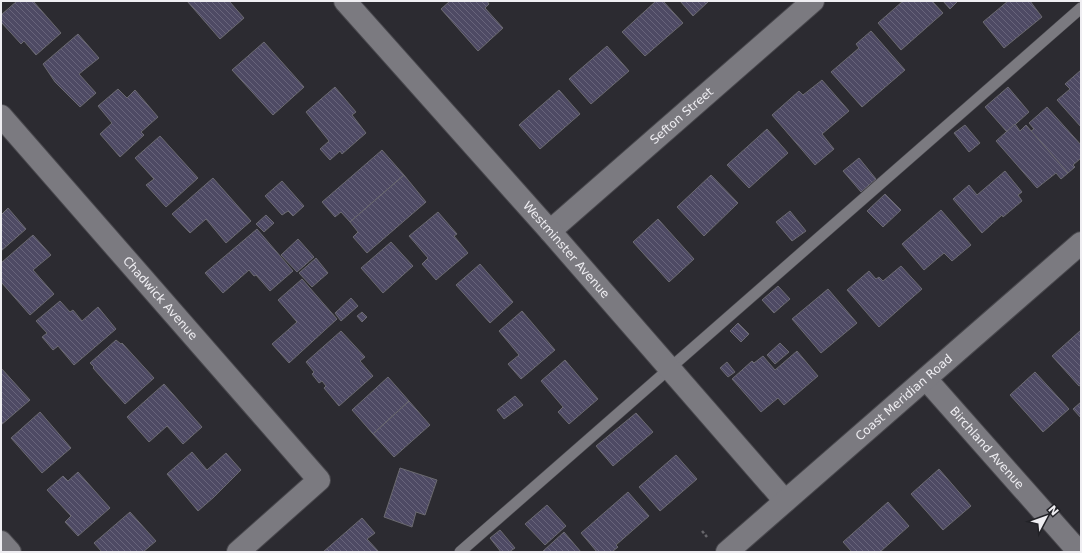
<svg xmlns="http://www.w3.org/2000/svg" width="1082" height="553" font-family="'DejaVu Sans',sans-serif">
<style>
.building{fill:url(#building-back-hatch);stroke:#6b6a70}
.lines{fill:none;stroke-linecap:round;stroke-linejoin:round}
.service-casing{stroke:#49484d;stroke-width:12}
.minor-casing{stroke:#49484d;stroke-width:24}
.tertiary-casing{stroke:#49484d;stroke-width:24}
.secondary-casing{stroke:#49484d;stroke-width:24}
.path{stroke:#67666b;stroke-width:2.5;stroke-dasharray:3 2;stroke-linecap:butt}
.service{stroke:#7b7a80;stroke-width:11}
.minor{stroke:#7b7a80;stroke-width:22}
.tertiary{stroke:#7b7a80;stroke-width:22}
.secondary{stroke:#7b7a80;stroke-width:22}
.labels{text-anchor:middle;stroke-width:3;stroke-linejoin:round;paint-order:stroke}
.street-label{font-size:12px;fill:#efeef2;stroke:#222227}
</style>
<defs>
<pattern id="building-back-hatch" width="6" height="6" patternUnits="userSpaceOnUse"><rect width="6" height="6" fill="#4e4a64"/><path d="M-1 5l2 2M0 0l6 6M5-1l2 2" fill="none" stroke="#68647b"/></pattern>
</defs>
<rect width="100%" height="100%" fill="#2c2b31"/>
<g class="building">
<polygon points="17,1 33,1 61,33 36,55 24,41 21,44 1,22 1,15"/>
<polygon points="187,1 229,1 244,18 220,39"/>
<polygon points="450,1 487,1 489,4 485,8 503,28 478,51 441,9"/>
<polygon points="656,1 663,1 683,23 645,56 622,32"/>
<polygon points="680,1 709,1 693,16"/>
<polygon points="903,1 932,1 943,13 901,50 878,23"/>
<polygon points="943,1 958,1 950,9"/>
<polygon points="1008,1 1030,1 1042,17 1004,48 983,22"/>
<polygon points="871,31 905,70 862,107 831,72 859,48 856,44"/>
<polygon points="78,34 99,58 79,74 96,93 80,107 55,82 43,64"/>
<polygon points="264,42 304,87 273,115 232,70"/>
<polygon points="607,46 629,71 591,104 569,79"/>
<polygon points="1081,70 1081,127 1057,100 1070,89 1065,84"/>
<polygon points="822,80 849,111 822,134 834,149 815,165 772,115 799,91 803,95"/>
<polygon points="335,87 356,112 352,115 366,133 342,154 340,151 330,160 320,149 329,141 306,112"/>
<polygon points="1008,87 1029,112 1007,132 985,107"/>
<polygon points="118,89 127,98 135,90 158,117 141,132 144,135 120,157 100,134 112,123 98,106"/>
<polygon points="559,90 580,114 540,149 519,125"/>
<polygon points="1047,107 1081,145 1081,158 1073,165 1075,167 1068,173 1031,131 1034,129 1029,123"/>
<polygon points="1015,124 1020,131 1026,125 1068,173 1061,179 1056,173 1037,188 996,141"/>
<polygon points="965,125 980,143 969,152 954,133"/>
<polygon points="767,129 788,153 749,188 727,165"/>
<polygon points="160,136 198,178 166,207 146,185 154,179 135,158"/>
<polygon points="382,150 404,175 350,222 341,212 335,217 322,202"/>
<polygon points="859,158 876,179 861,192 843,171"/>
<polygon points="1005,171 1022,192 1018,195 1022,201 1003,217 1002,215 982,233 953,199 969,185 977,195"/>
<polygon points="404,175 426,202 367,253 353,237 358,232 350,222"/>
<polygon points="711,175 738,203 704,236 677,207"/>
<polygon points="213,178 251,221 226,243 206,219 190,233 172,214"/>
<polygon points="282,181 304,206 293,216 288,211 282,215 265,196"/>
<polygon points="885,194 901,210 883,227 867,211"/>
<polygon points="8,208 26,229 1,251 1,212 2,214"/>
<polygon points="941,210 971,245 952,261 944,253 924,270 902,244"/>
<polygon points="790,211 806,231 792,241 776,222"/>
<polygon points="438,212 457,234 454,236 468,253 436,280 422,264 428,258 409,236"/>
<polygon points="266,215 274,223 264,232 256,224"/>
<polygon points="658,219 694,259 669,282 633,242"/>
<polygon points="257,229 293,271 270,291 256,275 254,276 249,270 223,293 205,273"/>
<polygon points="33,235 51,255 33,270 54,294 30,315 1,282 1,263"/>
<polygon points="298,239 314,257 297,272 281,255"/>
<polygon points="391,242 413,266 383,293 361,268"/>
<polygon points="316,258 328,273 312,287 299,273"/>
<polygon points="480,264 513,302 490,323 456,285"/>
<polygon points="901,266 922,289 879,327 847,290 869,271 876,279 879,277 883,281"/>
<polygon points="302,279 337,319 289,363 272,344 297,322 278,300"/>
<polygon points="778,286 790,299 774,313 762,300"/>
<polygon points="828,289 857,323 821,353 792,319"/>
<polygon points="351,298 358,306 341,321 335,313"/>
<polygon points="60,301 70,312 73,310 82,321 98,307 116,329 74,365 58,346 53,350 42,337 47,333 36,321"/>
<polygon points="522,311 555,350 521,379 508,364 519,355 499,331"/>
<polygon points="362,312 367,317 362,322 357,316"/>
<polygon points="738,323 749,334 741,342 730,331"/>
<polygon points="1081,330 1081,385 1079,386 1052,356"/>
<polygon points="341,331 365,357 360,361 373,376 339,406 324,388 326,386 322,381 319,383 312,374 314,372 306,362"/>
<polygon points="116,340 121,344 122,343 154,378 125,404 93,368 94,367 90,363"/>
<polygon points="780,343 789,352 775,364 767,355"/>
<polygon points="797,351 818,376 784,405 778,398 761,412 732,379 752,361 754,363 763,356 775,370"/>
<polygon points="565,360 598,399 569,424 558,412 563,407 541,381"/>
<polygon points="727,362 735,372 728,377 720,368"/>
<polygon points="1,368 30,400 1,425"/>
<polygon points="1035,372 1069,409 1043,432 1010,395"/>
<polygon points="388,377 409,401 373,434 352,410"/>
<polygon points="164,384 202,427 183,444 167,426 149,442 127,417"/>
<polygon points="515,396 523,405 504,419 497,410"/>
<polygon points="409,401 430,425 394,457 373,434"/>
<polygon points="1081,402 1081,418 1073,409"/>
<polygon points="40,412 71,448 42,473 11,438"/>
<polygon points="636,413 653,432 613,466 596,446"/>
<polygon points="192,452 207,470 226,453 241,470 214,497 198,511 167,474"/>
<polygon points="676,455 697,479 660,511 639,487"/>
<polygon points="400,468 437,480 425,515 416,512 412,527 384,517"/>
<polygon points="939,469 971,506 943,530 911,494"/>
<polygon points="78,472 110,508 78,536 65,522 71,516 47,490 63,476 68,481"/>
<polygon points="628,492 649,516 616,545 618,547 612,552 597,552 581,533"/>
<polygon points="888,502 909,526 880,552 852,552 843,542"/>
<polygon points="547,505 566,526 545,545 525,524"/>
<polygon points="130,512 156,541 143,552 102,552 94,543"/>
<polygon points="362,518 375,533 367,539 379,552 323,552"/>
<polygon points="500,530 515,548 509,552 501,552 490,538"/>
<polygon points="564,532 581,552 542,552"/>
</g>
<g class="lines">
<defs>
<polyline id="service" points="460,552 1081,8"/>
<g id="minor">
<path id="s1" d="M 1,116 L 319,480 L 238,552"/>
<path id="s2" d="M 550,231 L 813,1"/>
<path id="s3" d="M 926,379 L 1079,552"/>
<polyline points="1,542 10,552"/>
</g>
<g id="tertiary">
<path id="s4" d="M 345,1 L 550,231 L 785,501"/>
</g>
<g id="secondary">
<path id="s5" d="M 727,552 L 1081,243"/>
</g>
</defs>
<use href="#service" class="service-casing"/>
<use href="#minor" class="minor-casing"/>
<use href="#tertiary" class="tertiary-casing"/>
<use href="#secondary" class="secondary-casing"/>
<polyline class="path" points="702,531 707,537"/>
<use href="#service" class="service"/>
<use href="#minor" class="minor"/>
<use href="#tertiary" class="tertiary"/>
<use href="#secondary" class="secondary"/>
</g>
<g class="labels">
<g class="street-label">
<text dy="4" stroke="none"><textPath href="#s2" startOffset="175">Sefton Street</textPath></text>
<text dy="4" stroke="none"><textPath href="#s4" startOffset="333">Westminster Avenue</textPath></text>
<text dy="4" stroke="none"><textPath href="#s1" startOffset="242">Chadwick Avenue</textPath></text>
<text dy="4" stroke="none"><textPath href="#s5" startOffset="235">Coast Meridian Road</textPath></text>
<text dy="4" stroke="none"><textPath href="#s3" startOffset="92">Birchland Avenue</textPath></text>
</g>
</g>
<rect width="1082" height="553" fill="none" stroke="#efeef2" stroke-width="4"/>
<g transform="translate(1046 517) rotate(49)" stroke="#222227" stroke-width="3" paint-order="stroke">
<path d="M0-3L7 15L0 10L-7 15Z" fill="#efeef2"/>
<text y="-6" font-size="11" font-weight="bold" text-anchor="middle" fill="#efeef2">N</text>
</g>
</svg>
